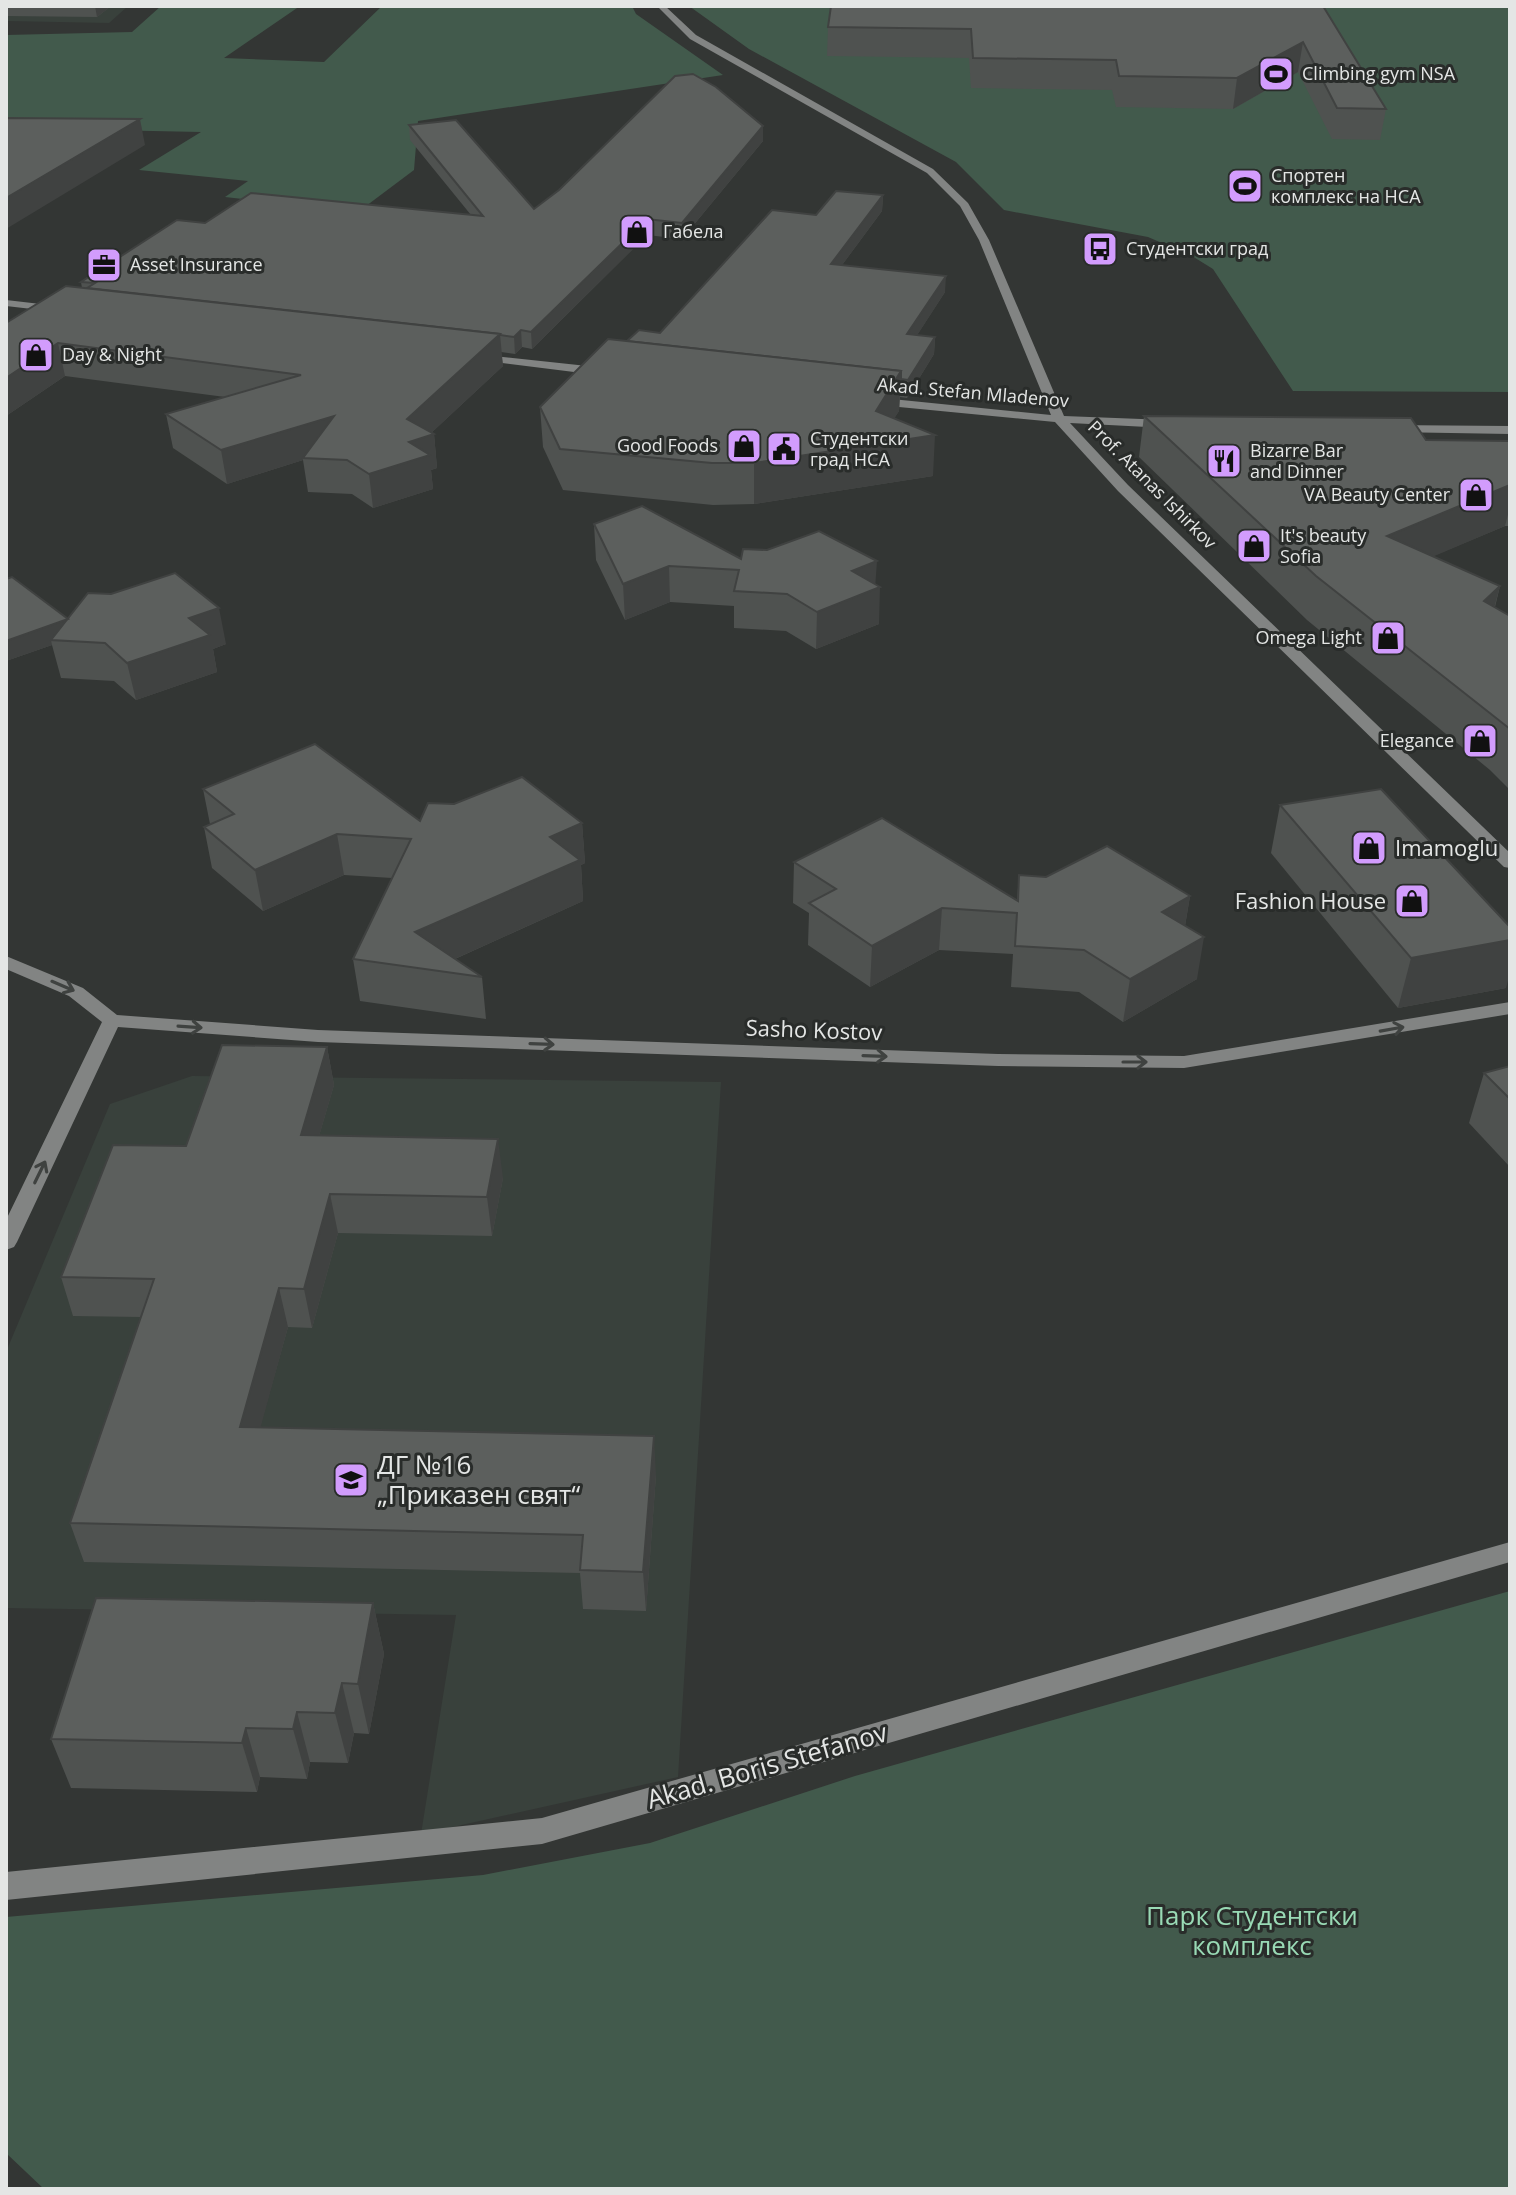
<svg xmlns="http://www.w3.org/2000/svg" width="1516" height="2195" font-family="'Open Sans',sans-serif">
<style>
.built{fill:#39413c}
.green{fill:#425a4c}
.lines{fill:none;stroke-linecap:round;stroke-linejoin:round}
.minor{fill:#828483;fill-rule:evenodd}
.wall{fill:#4f5250}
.shaded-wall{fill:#404241}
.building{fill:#5c5f5d;stroke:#404241;stroke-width:2}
.oneway{stroke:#3f4240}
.labels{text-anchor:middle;stroke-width:6;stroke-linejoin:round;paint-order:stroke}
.far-poi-label{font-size:18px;fill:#e4e6e5;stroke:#292c2a;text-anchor:start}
.far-street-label{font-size:18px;fill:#e4e6e5;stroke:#292c2a}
.poi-label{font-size:22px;fill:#e4e6e5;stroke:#292c2a;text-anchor:start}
.street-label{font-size:22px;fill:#e4e6e5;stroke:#292c2a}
.near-poi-label{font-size:26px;fill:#e4e6e5;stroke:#292c2a;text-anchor:start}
.near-street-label{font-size:26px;fill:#e4e6e5;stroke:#292c2a}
.near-park-label{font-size:26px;fill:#99dab5;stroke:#292c2a}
</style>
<rect width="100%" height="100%" fill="#333634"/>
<g class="built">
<polygon points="6,6 128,6 109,23 6,21"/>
<polygon points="192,1076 721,1082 678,1777 421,1834 456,1615 6,1608 6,1352 110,1104"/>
</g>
<g class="green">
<polygon points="161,6 300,6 224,58 324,62 382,6 632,6 636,14 723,75 418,121 414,170 358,212 225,197 248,181 139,170 201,132 6,128 6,35 132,32"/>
<polygon points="689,6 1510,6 1510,392 1293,391 1213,269 1192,256 1148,237 1004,210 956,162 749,49"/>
<polygon points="1510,1591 1510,2189 44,2189 6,2153 6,1917 483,1875 650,1843 855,1776"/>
</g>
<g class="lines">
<g class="minor">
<polygon points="657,6 665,6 696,35 933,169 968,203 989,240 1064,416 1167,420 1173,424 1167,428 1070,423 1128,485 1510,853 1510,868 1504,867 1118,491 1055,422 868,404 866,401 872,397 1051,415 979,240 960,206 927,173 690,39"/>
<polygon points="6,300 58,306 64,309 58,312 6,306"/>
<polygon points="475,354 606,368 612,372 606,376 471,359 469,357"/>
<polygon points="1387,425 1510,426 1510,434 1391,432 1385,428"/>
<polygon points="6,956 83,988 117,1015 318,1030 998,1054 1184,1056 1510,1002 1510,1014 1184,1068 998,1066 318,1042 118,1027 17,1242 14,1247 6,1250 6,1220 102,1022 69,996 6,969"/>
<polygon points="1510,1542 1510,1562 542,1844 6,1900 6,1872 542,1818"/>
</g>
</g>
<g class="wall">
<polygon points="6,6 111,6 97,17 6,16"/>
<polygon points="1323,6 1386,109 1380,140 1332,139 1298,72 1233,109 1116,107 1112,90 971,88 969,58 827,56 828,27"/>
<polygon points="409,125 534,209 763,126 763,141 682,239 647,235 532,349 522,347 515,354 501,352 503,366 431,433 434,434 437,468 431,470 433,489 373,508 352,494 308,492 303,460 227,484 173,448 166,414 225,397 65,376 6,416 6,323 82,288 81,282 205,223 471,215 410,140"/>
<polygon points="883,195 882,211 842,265 945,292 917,335 935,337 934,354 907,398 900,397 899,411 894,418 933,476 754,504 713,505 563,490 543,447 540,407 627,341 660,333 816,215"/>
<polygon points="1144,416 1426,440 1510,441 1510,526 1505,526 1433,556 1500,586 1495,607 1510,616 1510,790 1490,770 1307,620 1139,457"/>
<polygon points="594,524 741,559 876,584 879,624 816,649 786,631 734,628 734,606 670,602 625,620 596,560"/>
<polygon points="6,579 68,619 226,644 213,649 217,672 136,700 114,681 61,678 52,645 6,661"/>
<polygon points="203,789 420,821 582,823 585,863 581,865 583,901 455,959 482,977 486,1019 360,1001 353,959 392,878 344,875 263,911 212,868 204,827 210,824"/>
<polygon points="1280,805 1506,988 1398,1008 1271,853"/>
<polygon points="794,862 1017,900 1019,875 1190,896 1185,926 1197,979 1123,1022 1079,992 1011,987 1013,954 939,950 870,987 808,945 809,913 793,903"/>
<polygon points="327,1047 334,1085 319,1136 503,1178 492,1236 338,1233 312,1328 288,1327 260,1427 656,1475 646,1611 583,1609 580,1573 84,1562 70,1523 141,1317 73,1316 61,1277 186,1146"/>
<polygon points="1510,1066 1510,1167 1469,1123 1484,1073"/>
<polygon points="373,1603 384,1654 369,1734 354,1733 348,1763 310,1762 307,1779 260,1777 257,1792 71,1788 51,1739"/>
</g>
<g class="shaded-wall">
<polygon points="95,6 111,6 97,17"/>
<polygon points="1303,42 1298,72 1233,109 1237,78"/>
<polygon points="140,119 145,145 6,229 6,198"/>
<polygon points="763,126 763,141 682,239 682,223"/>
<polygon points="883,195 882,211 831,280 831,264"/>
<polygon points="647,219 647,235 532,349 531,332"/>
<polygon points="946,276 945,292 907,351 907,334"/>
<polygon points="521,330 522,347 515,354 514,337"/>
<polygon points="500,334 503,366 428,436 434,434 437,468 431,470 433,489 373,508 369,474 407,419"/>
<polygon points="935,337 934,354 907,398 908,380"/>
<polygon points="58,343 65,376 6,416 6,378"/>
<polygon points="901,371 899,411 879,444 935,435 933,476 754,504 754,463 876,411"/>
<polygon points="334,416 303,458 303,460 227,484 221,450"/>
<polygon points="1510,485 1510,507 1505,526 1378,580 1387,536"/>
<polygon points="877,561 875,589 880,587 879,624 816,649 817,612 852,571"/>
<polygon points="669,566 670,602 625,620 623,584"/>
<polygon points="1500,586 1488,631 1484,601"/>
<polygon points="219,608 226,644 213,649 217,672 136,700 127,663 189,618"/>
<polygon points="68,619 51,640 52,645 6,661 6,641"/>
<polygon points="582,823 585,863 581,865 583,901 430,970 415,932 550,837"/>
<polygon points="337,834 344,875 263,911 255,870"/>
<polygon points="1190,896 1183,938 1162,912"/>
<polygon points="942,908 939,950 870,987 872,946"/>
<polygon points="1204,937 1197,979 1123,1022 1130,979"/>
<polygon points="1510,940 1510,974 1506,988 1398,1008 1411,958"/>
<polygon points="327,1047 334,1085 308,1174 301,1135"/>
<polygon points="498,1139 503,1178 492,1236 487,1197"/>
<polygon points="330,1194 338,1233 312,1328 304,1289"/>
<polygon points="279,1288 288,1327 250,1466 240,1427"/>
<polygon points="654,1436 656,1475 646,1611 643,1572"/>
<polygon points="373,1603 384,1654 369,1734 358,1684"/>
<polygon points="342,1683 354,1733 348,1763 335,1713"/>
<polygon points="297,1712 310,1762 307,1779 293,1729"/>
<polygon points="246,1728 260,1777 257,1792 242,1743"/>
</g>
<g class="building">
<polygon points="831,6 1323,6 1386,109 1337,108 1303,42 1237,78 1119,76 1116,60 973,58 971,29 828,27"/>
<polygon points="693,74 716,87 763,126 682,223 647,219 531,332 521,330 514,337 500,335 500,334 87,288 95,283 81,282 177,220 205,223 251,193 483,216 409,125 456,120 534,209 559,190 675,76"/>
<polygon points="6,118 140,119 6,198"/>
<polygon points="836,191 883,195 831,264 946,276 907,334 935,337 908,380 901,379 901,371 627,341 639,330 660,333 772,210 816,215"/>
<polygon points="66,286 500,334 407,419 434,434 409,442 430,455 369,474 347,460 303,458 334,416 221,450 166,414 301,375 58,343 6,378 6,323"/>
<polygon points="608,339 901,371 876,411 935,435 754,463 712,463 560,449 540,407"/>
<polygon points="1144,416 1411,418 1426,440 1510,441 1510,485 1387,536 1500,586 1484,601 1510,616 1510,729 1316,576"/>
<polygon points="642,506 741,559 743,549 767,550 819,531 877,561 852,571 880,587 817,612 787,594 734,591 739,570 669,566 623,584 594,524"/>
<polygon points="175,573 219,608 189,618 210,635 127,663 105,643 51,640 88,593 111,594"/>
<polygon points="12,577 68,619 6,641 6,579"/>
<polygon points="315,744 420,821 428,803 454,804 522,777 582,823 550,837 580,860 415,932 482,977 353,959 411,839 337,834 255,870 204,827 234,814 203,789"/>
<polygon points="1381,789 1510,927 1510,940 1411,958 1280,805"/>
<polygon points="882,818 1018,901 1019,875 1046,877 1107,846 1190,896 1162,912 1204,937 1130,979 1084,950 1015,946 1017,913 942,908 872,946 809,903 836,889 794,862"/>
<polygon points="222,1045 327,1047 301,1135 498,1139 487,1197 330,1194 304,1289 279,1288 240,1427 654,1436 643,1572 580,1570 583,1535 70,1523 154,1279 61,1277 113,1145 186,1146"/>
<polygon points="1510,1066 1510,1099 1484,1073"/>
<polygon points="96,1598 373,1603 358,1684 342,1683 335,1713 297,1712 293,1729 246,1728 242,1743 51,1739"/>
</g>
<defs><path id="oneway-shaft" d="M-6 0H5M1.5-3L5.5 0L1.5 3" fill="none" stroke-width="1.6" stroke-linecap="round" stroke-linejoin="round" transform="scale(2)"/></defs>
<g class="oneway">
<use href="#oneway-shaft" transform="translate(63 986) rotate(23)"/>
<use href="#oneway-shaft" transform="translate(190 1027) rotate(4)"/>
<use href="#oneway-shaft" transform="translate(1392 1029) rotate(-10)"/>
<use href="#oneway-shaft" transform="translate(542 1044) rotate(2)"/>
<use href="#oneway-shaft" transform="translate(875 1056) rotate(2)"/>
<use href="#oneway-shaft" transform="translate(1135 1062)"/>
<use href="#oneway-shaft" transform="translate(40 1172) rotate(-64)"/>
</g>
<defs>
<symbol id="stadium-square" viewBox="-11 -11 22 22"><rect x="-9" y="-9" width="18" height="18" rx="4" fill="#d29cfd" stroke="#292c2a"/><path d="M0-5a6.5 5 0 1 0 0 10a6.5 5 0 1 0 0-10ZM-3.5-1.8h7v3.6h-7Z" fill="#111"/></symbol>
<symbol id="shop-square" viewBox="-11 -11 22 22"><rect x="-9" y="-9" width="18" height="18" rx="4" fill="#d29cfd" stroke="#292c2a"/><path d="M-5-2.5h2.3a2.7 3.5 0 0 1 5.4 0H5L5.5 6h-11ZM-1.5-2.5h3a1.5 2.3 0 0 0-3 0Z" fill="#111"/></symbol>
<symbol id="bus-square" viewBox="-11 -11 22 22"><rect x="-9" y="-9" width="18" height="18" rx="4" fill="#d29cfd" stroke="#292c2a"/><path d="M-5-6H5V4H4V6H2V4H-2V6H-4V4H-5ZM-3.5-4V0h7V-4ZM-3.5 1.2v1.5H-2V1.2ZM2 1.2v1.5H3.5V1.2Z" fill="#111"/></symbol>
<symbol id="office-square" viewBox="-11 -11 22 22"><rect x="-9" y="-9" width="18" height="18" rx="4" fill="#d29cfd" stroke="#292c2a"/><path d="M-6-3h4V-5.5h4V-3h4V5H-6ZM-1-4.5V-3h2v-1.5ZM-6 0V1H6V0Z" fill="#111"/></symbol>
<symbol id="civic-square" viewBox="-11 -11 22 22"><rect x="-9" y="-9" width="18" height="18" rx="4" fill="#d29cfd" stroke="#292c2a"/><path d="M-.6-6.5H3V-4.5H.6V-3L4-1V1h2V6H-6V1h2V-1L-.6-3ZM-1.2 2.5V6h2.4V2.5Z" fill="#111"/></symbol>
<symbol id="restaurant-square" viewBox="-11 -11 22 22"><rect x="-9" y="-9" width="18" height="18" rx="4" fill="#d29cfd" stroke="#292c2a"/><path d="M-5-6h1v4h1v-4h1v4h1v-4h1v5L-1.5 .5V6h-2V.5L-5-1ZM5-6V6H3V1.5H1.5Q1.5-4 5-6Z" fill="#111"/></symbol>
<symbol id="school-square" viewBox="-11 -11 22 22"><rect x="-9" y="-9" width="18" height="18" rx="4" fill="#d29cfd" stroke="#292c2a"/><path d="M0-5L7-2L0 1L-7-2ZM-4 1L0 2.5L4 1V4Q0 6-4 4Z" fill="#111"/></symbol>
</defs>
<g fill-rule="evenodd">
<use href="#stadium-square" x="1256" y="54" width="40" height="40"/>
<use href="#stadium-square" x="1225" y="166" width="40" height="40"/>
<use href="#shop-square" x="617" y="212" width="40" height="40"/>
<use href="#bus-square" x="1080" y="229" width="40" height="40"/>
<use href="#office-square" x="84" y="245" width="40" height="40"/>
<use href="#shop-square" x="16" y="335" width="40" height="40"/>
<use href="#shop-square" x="724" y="426" width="40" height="40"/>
<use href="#civic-square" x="764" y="429" width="40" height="40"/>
<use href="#restaurant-square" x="1204" y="441" width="40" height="40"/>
<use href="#shop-square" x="1456" y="475" width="40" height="40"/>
<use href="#shop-square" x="1234" y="526" width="40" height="40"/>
<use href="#shop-square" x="1368" y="618" width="40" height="40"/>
<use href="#shop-square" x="1460" y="721" width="40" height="40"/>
<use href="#shop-square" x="1349" y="828" width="40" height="40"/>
<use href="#shop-square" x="1392" y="881" width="40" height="40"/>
<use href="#school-square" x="331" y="1460" width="40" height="40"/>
</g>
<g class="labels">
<g class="far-poi-label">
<text x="1302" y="80">Climbing gym NSA</text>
<text x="1271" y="182">Спортен<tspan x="1271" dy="21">комплекс на НСА</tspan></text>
<text x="663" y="238">Габела</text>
<text x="1126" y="255">Студентски град</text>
<text x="130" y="271">Asset Insurance</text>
<text x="62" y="361">Day &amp; Night</text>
<text x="810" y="445">Студентски<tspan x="810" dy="21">град НСА</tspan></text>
<text x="718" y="452" text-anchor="end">Good Foods</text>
<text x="1250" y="457">Bizarre Bar<tspan x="1250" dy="21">and Dinner</tspan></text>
<text x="1450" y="501" text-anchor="end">VA Beauty Center</text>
<text x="1280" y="542">It's beauty<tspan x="1280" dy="21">Sofia</tspan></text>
<text x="1362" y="644" text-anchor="end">Omega Light</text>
<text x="1454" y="747" text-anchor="end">Elegance</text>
</g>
<g class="far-street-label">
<text transform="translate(973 393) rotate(5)" y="6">Akad. Stefan Mladenov</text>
<text transform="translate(1152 485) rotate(45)" y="6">Prof. Atanas Ishirkov</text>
</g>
<g class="poi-label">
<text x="1395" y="856">Imamoglu</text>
<text x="1386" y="909" text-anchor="end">Fashion House</text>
</g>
<g class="street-label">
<text transform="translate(814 1030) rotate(2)" y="8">Sasho Kostov</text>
</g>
<g class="near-poi-label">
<text x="377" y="1474">ДГ №16<tspan x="377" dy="30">„Приказен свят“</tspan></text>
</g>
<g class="near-street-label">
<text transform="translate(767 1766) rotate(-16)" y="9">Akad. Boris Stefanov</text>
</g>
<g class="near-park-label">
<text x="1252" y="1925">Парк Студентски<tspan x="1252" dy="30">комплекс</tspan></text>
</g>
</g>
<rect width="1516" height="2195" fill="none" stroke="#e4e6e5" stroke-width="16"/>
</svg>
